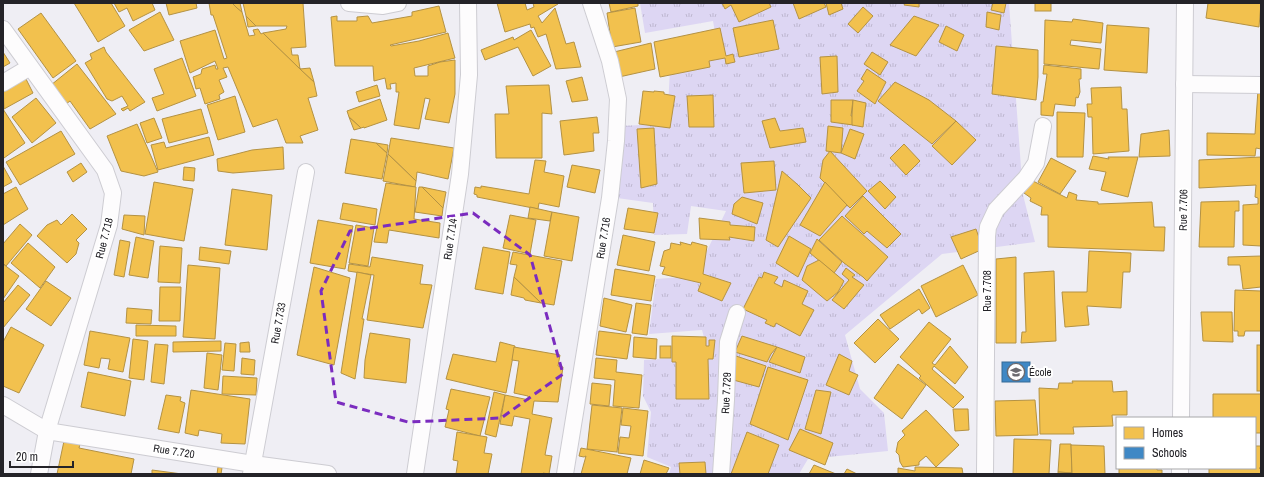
<svg xmlns="http://www.w3.org/2000/svg" width="1264" height="477" font-family="'Archivo Narrow',sans-serif">
<style>
.grass{fill:url(#grass-tufts)}
.homes{fill:#f2c14e;stroke:#b49243}
.schools{fill:#3f88c5;stroke:#376a96}
.lines{fill:none;stroke-linecap:round;stroke-linejoin:round}
.minor-casing{stroke:#cdccd2;stroke-width:18}
.minor{stroke:#fdfcfd;stroke-width:16}
.marked{fill:none;stroke:#7b2cbf;stroke-width:3;stroke-dasharray:8 5;stroke-linejoin:round}
.labels{text-anchor:middle;stroke-width:4;stroke-linejoin:round;paint-order:stroke}
.street-label{font-size:11px;fill:#242328;stroke:#fff}
.poi-label{font-size:11px;fill:#242328;stroke:#fff;text-anchor:start}
</style>
<defs>
<pattern id="grass-tufts" width="24" height="20" patternUnits="userSpaceOnUse"><rect width="24" height="20" fill="#ddd6f3"/><path d="M3 7l-1-3M5 7V3M7 7l1-3M15 17l-1-3M17 17v-4M19 17l1-3" fill="none" stroke="#beb7d0"/></pattern>
</defs>
<rect width="100%" height="100%" fill="#efeef4"/>
<polygon class="grass" points="640,3 1009,3 1023,195 1035,242 942,254 845,335 860,389 884,413 888,451 808,459 799,474 669,474 671,467 647,457 651,412 643,396 644,360 709,356 702,330 649,334 656,279 695,276 726,211 691,206 687,234 654,235 653,203 617,198 618,126 667,124 670,70 719,55 713,21 645,33"/>
<g class="homes">
<polygon points="74,3 111,3 125,26 98,42"/>
<polygon points="114,3 152,3 155,10 133,21 127,8 119,12"/>
<polygon points="166,3 196,3 197,8 169,15"/>
<polygon points="209,3 232,3 242,12 249,36 255,35 253,30 258,29 261,34 263,33 314,82 317,96 308,98 318,130 300,136 303,143 286,143 277,119 253,127 228,67 223,68 227,77 219,80 224,92 219,95 220,99 205,104 200,88 196,89 193,77 201,74 202,69 215,65 216,69 218,69 215,61 190,73 180,41 215,30 224,59 227,58 213,15 211,15"/>
<polygon points="232,3 240,3 242,12 237,8"/>
<polygon points="243,3 303,3 306,47 291,48 292,55 298,55 300,69 263,33 286,29 287,26 256,26 246,16"/>
<polygon points="497,3 525,3 527,10 534,7 533,3 558,3 558,4 538,16 542,23 555,8 566,44 574,42 581,67 556,69 546,34 538,37 534,27 531,28 530,24 505,32"/>
<polygon points="609,3 638,3 638,6 611,12"/>
<polygon points="722,3 769,3 771,7 739,22 731,5 725,9"/>
<polygon points="793,3 824,3 826,7 799,19"/>
<polygon points="826,3 841,3 843,9 829,15"/>
<polygon points="905,3 919,3 919,7 904,5"/>
<polygon points="993,3 1006,3 1004,13 991,10"/>
<rect x="1035" y="3" width="16" height="8"/>
<polygon points="1208,3 1261,3 1259,27 1206,18"/>
<polygon points="439,6 446,32 390,45 391,46 419,41 448,33 455,58 414,68 415,76 428,76 428,66 440,62 455,60 455,94 449,123 425,119 430,99 425,98 419,129 394,125 399,92 396,92 396,83 390,84 391,89 387,89 385,78 374,81 373,66 335,66 331,17 337,16 337,21 357,21 357,17 368,16 372,23 412,16 412,12"/>
<polygon points="863,7 873,16 858,33 848,24"/>
<polygon points="635,8 641,42 612,47 607,13"/>
<polygon points="160,12 174,40 144,51 129,30"/>
<polygon points="987,12 1001,15 999,30 986,27"/>
<polygon points="41,13 76,61 53,78 18,29"/>
<polygon points="246,16 256,26 248,27"/>
<polygon points="914,16 939,25 916,56 890,45"/>
<polygon points="1073,19 1103,23 1101,43 1071,40 1070,45 1101,49 1099,69 1044,64 1045,20 1072,22"/>
<polygon points="773,20 779,49 739,57 733,28"/>
<polygon points="1107,25 1149,28 1147,73 1104,70"/>
<polygon points="946,26 964,35 957,51 939,42"/>
<polygon points="720,28 726,56 733,54 735,62 726,64 725,58 709,61 710,67 660,77 654,42"/>
<polygon points="531,30 551,66 533,76 518,47 485,60 481,50 513,37 514,40"/>
<polygon points="651,43 655,69 619,77 614,52"/>
<polygon points="996,46 1038,50 1038,77 1036,100 992,94"/>
<polygon points="104,47 106,52 145,102 130,111 128,108 123,111 121,109 128,106 122,96 112,101 107,99 85,63 92,59 90,54"/>
<polygon points="3,52 10,63 3,67"/>
<polygon points="872,52 888,62 880,75 864,64"/>
<polygon points="837,56 838,92 822,94 820,57"/>
<polygon points="182,58 196,96 157,111 152,98 164,94 154,69"/>
<polygon points="77,64 116,114 90,129 70,101 66,104 51,85"/>
<polygon points="1044,65 1081,69 1081,79 1079,79 1080,92 1078,98 1076,97 1075,106 1055,104 1053,116 1041,115 1041,102 1043,102 1047,74 1043,74"/>
<polygon points="310,68 314,82 300,69"/>
<polygon points="867,69 886,82 875,104 857,91 864,81 861,79"/>
<polygon points="23,73 33,93 4,109 3,84"/>
<polygon points="582,77 588,100 572,102 566,81"/>
<polygon points="895,82 929,100 956,121 932,144 878,101"/>
<polygon points="377,85 380,96 359,102 356,92"/>
<polygon points="549,85 552,114 542,113 542,158 496,158 495,114 509,114 506,86"/>
<polygon points="1121,87 1122,109 1127,109 1129,151 1093,154 1092,117 1088,117 1087,104 1092,104 1091,88"/>
<polygon points="1258,90 1261,90 1261,149 1256,148 1255,156 1207,155 1207,133 1255,134"/>
<polygon points="643,91 654,92 654,91 664,92 664,94 675,96 670,128 639,124"/>
<polygon points="713,95 714,127 689,127 687,96"/>
<polygon points="235,96 245,132 218,140 207,105"/>
<polygon points="36,98 56,123 32,143 12,117"/>
<polygon points="380,99 387,120 364,128 364,127 361,128 349,117 347,111"/>
<polygon points="831,100 853,100 851,116 854,116 853,125 831,122"/>
<polygon points="853,100 866,103 863,127 852,125 852,115"/>
<polygon points="3,109 25,143 4,158 3,156"/>
<polygon points="201,109 208,133 169,143 162,119"/>
<polygon points="1057,112 1085,113 1083,157 1057,157"/>
<polygon points="349,117 361,128 354,130"/>
<polygon points="597,117 599,133 593,133 594,151 564,155 560,121"/>
<polygon points="154,118 162,138 147,143 140,123"/>
<polygon points="775,118 780,131 803,128 806,142 770,148 762,121"/>
<polygon points="956,121 976,140 952,165 932,146"/>
<polygon points="137,124 158,172 144,176 121,171 107,136"/>
<polygon points="828,126 843,128 841,153 826,151"/>
<polygon points="654,128 657,184 641,188 637,129"/>
<polygon points="850,129 864,134 855,159 841,153"/>
<polygon points="1169,130 1170,156 1139,157 1141,134"/>
<polygon points="61,131 75,154 20,185 6,162"/>
<polygon points="209,137 214,155 158,170 151,145 164,142 166,148"/>
<polygon points="391,138 454,148 448,179 417,172 416,181 388,154"/>
<polygon points="351,139 376,143 387,153 382,179 345,173"/>
<polygon points="376,143 388,145 387,153"/>
<polygon points="904,144 920,161 906,175 890,158"/>
<polygon points="283,147 284,169 233,173 218,171 217,159 252,150"/>
<polygon points="830,151 867,191 850,208 820,178 823,160"/>
<polygon points="388,154 416,181 415,187 383,181"/>
<polygon points="1093,156 1109,159 1108,157 1138,157 1128,197 1101,190 1106,172 1089,169"/>
<polygon points="1261,157 1261,246 1243,245 1243,205 1258,204 1258,198 1255,197 1256,185 1199,188 1199,160"/>
<polygon points="1051,158 1076,171 1060,194 1038,182"/>
<polygon points="535,160 546,161 544,172 564,176 559,207 539,203 538,209 477,197 477,195 474,194 475,187 481,188 481,186 529,194"/>
<polygon points="774,161 776,190 744,193 741,163"/>
<polygon points="81,163 87,172 73,182 67,172"/>
<polygon points="572,165 600,170 595,193 567,187"/>
<polygon points="3,166 12,182 3,187"/>
<polygon points="184,167 195,168 194,181 183,180"/>
<polygon points="782,171 797,184 811,198 778,247 766,240"/>
<polygon points="1031,180 1067,198 1069,192 1077,195 1076,200 1098,202 1098,204 1152,202 1154,227 1165,227 1164,251 1048,247 1048,215 1041,215 1042,207 1030,201 1031,198 1024,193"/>
<polygon points="880,181 896,197 885,209 868,191"/>
<polygon points="154,182 193,189 184,241 145,234"/>
<polygon points="825,182 847,205 820,236 800,225"/>
<polygon points="386,183 416,187 414,219 440,223 439,238 389,230 387,243 374,242"/>
<polygon points="16,187 28,209 3,225 3,194"/>
<polygon points="419,187 422,187 443,208 442,216 415,212"/>
<polygon points="422,187 446,192 443,208"/>
<polygon points="232,189 272,195 267,250 225,245"/>
<polygon points="863,196 901,234 887,248 867,231 864,234 845,216"/>
<polygon points="742,197 763,203 757,224 732,214 734,204"/>
<polygon points="1239,201 1239,211 1235,211 1234,247 1199,247 1201,202"/>
<polygon points="343,203 377,209 375,225 340,219"/>
<polygon points="530,207 552,212 550,221 528,218"/>
<polygon points="628,208 658,213 654,233 624,229"/>
<polygon points="552,212 579,217 572,261 544,256"/>
<polygon points="72,214 87,229 76,240 79,243 76,254 67,263 37,236 47,225 57,220 61,225"/>
<polygon points="124,215 145,216 144,235 122,229"/>
<polygon points="510,215 536,220 530,254 503,248"/>
<polygon points="842,216 888,257 867,281 863,277 844,263 819,240"/>
<polygon points="699,218 730,222 730,225 755,227 754,241 729,237 730,240 700,239"/>
<polygon points="318,220 353,226 345,269 310,263"/>
<polygon points="20,224 32,235 6,266 3,263 3,244"/>
<polygon points="356,225 374,228 368,266 349,263"/>
<polygon points="976,229 983,249 961,259 951,237"/>
<polygon points="623,235 655,242 649,271 617,265"/>
<polygon points="789,236 811,249 798,277 776,263"/>
<polygon points="136,237 154,241 148,278 129,275"/>
<polygon points="817,239 842,262 834,273 810,253"/>
<polygon points="120,240 130,242 124,277 114,275"/>
<polygon points="680,242 691,245 692,242 707,246 703,274 731,283 722,301 698,291 701,283 662,274 665,267 660,266 664,251 670,249 671,243 681,245"/>
<polygon points="28,243 55,267 40,288 11,263"/>
<polygon points="160,246 182,248 180,283 158,282"/>
<polygon points="200,247 231,251 229,264 199,260"/>
<polygon points="483,247 510,252 503,294 475,289"/>
<polygon points="1089,251 1131,253 1130,272 1123,272 1121,308 1087,306 1089,325 1065,327 1062,292 1087,292"/>
<polygon points="513,252 562,261 554,305 541,303 514,277 517,265 510,264"/>
<polygon points="1261,256 1261,287 1243,289 1240,265 1228,265 1228,257"/>
<polygon points="372,257 423,265 420,284 432,285 423,328 367,320 374,275 348,271 349,264 370,267"/>
<polygon points="1016,257 1016,343 996,343 996,259"/>
<polygon points="819,260 844,281 838,292 827,301 802,280 807,266"/>
<polygon points="3,264 19,276 3,299"/>
<polygon points="188,265 220,268 215,339 183,337"/>
<polygon points="963,265 978,295 936,317 921,286"/>
<polygon points="314,267 350,278 334,365 297,355"/>
<polygon points="846,268 855,275 852,277 864,285 844,309 832,300 849,280 842,274"/>
<polygon points="615,269 655,276 651,301 611,295"/>
<polygon points="1054,271 1056,341 1021,343 1022,332 1026,332 1024,273"/>
<polygon points="357,272 371,275 362,319 364,319 355,379 341,373"/>
<polygon points="764,272 778,277 774,283 782,287 784,280 808,291 802,304 814,310 800,336 776,323 774,327 765,323 767,320 743,309 759,277 762,278"/>
<polygon points="514,277 541,303 525,300 524,298 511,295"/>
<polygon points="46,281 71,298 51,326 26,309"/>
<polygon points="18,285 30,295 3,328 3,303"/>
<polygon points="160,287 181,287 180,321 159,321"/>
<polygon points="919,289 930,308 922,314 919,309 890,329 880,315"/>
<polygon points="1235,290 1261,291 1261,331 1245,331 1244,336 1238,336 1238,331 1234,331"/>
<polygon points="604,298 632,305 626,332 600,326"/>
<polygon points="636,303 651,305 647,335 632,333"/>
<polygon points="127,308 152,310 151,324 126,323"/>
<polygon points="1201,312 1232,312 1233,342 1203,341"/>
<polygon points="878,319 899,339 875,363 854,343"/>
<polygon points="929,322 951,339 932,363 935,365 950,346 968,367 955,384 934,366 932,369 964,397 953,408 919,378 921,376 900,357"/>
<polygon points="136,325 176,326 176,336 136,336"/>
<polygon points="11,327 44,345 19,393 3,386 3,342"/>
<polygon points="90,331 130,338 123,372 108,369 110,359 101,358 99,368 84,365"/>
<polygon points="599,331 631,335 627,359 596,355"/>
<polygon points="370,333 410,339 406,383 364,378 365,360"/>
<polygon points="672,336 706,337 706,346 709,346 709,340 715,340 713,359 708,359 709,399 676,399 676,362 672,362"/>
<polygon points="742,336 777,347 771,354 767,362 735,352"/>
<polygon points="634,337 657,339 656,359 633,357"/>
<polygon points="133,339 148,341 144,380 129,378"/>
<polygon points="221,341 221,351 173,352 173,342"/>
<polygon points="249,342 250,352 240,352 240,343"/>
<polygon points="500,342 515,346 506,393 446,379 453,354 496,362"/>
<polygon points="225,343 236,344 234,371 222,370"/>
<polygon points="155,344 168,345 164,384 151,382"/>
<rect x="1257" y="345" width="4" height="46"/>
<rect x="660" y="346" width="11" height="12"/>
<polygon points="514,347 560,355 558,366 563,367 558,402 534,401 532,414 552,418 545,455 552,456 549,474 543,473 543,474 521,474 530,419 514,416 512,426 500,424 505,395 529,400 528,396 514,393 519,361 512,360"/>
<polygon points="777,347 805,357 800,373 769,362"/>
<polygon points="207,353 222,355 218,390 204,388"/>
<polygon points="839,354 852,361 849,371 858,375 849,395 826,385"/>
<polygon points="733,355 766,366 759,387 726,378"/>
<polygon points="242,358 255,360 254,375 241,374"/>
<polygon points="596,358 617,360 616,372 642,375 639,408 613,406 615,380 594,378"/>
<polygon points="898,364 926,385 902,419 874,398"/>
<polygon points="768,367 808,380 788,440 750,424"/>
<polygon points="88,372 131,381 125,416 81,407"/>
<polygon points="223,376 257,378 256,395 222,394"/>
<polygon points="1072,381 1112,381 1113,392 1127,391 1127,415 1112,415 1113,426 1073,427 1074,434 1040,434 1039,388 1058,389 1059,383 1073,383"/>
<polygon points="592,383 611,385 609,406 590,404"/>
<polygon points="451,389 490,397 480,436 445,427 449,410 446,409"/>
<polygon points="191,390 250,399 245,444 221,443 222,434 199,430 198,436 185,433"/>
<polygon points="816,390 831,392 821,434 805,429"/>
<polygon points="494,392 505,395 496,437 485,434"/>
<polygon points="1213,394 1261,394 1261,433 1255,433 1255,418 1213,418"/>
<polygon points="166,395 181,397 180,401 185,403 179,433 158,429"/>
<polygon points="1035,400 1038,435 996,436 995,401"/>
<polygon points="592,405 622,408 617,452 587,449"/>
<polygon points="623,408 648,411 643,456 618,453 620,437 629,438 631,426 621,425"/>
<polygon points="953,409 968,409 969,430 955,431"/>
<polygon points="926,410 959,445 936,467 926,456 919,462 919,465 903,467 900,462 899,455 896,452 898,442 905,435 902,431"/>
<polygon points="800,429 833,443 825,465 789,450"/>
<polygon points="457,432 487,437 484,453 492,454 488,474 456,474 458,461 453,460"/>
<polygon points="747,432 779,445 768,474 731,474"/>
<polygon points="1014,439 1051,440 1049,474 1013,474"/>
<polygon points="64,441 80,444 79,448 134,459 131,474 57,474"/>
<polygon points="1060,444 1071,444 1072,473 1058,472"/>
<polygon points="1071,445 1104,446 1105,474 1058,474 1058,472 1072,473"/>
<polygon points="1255,446 1261,446 1261,467 1259,468 1261,470 1261,474 1209,474 1209,468 1255,468"/>
<polygon points="581,448 631,458 627,474 581,474 586,456 584,457 579,456"/>
<polygon points="644,460 669,468 666,474 640,474"/>
<polygon points="705,462 706,474 680,474 679,463"/>
<polygon points="814,465 836,474 809,474"/>
<polygon points="218,467 222,468 221,474 217,474"/>
<polygon points="915,467 962,468 963,474 898,474 898,468 915,471"/>
<polygon points="1119,468 1157,468 1157,470 1162,470 1162,474 1119,474"/>
<polygon points="847,469 857,474 844,474"/>
<polygon points="152,470 182,474 152,474"/>
</g>
<rect class="schools" x="1002" y="362" width="28" height="20"/>
<g class="lines">
<defs>
<g id="minor">
<polyline points="349,3 383,6 398,3"/>
<polyline points="3,29 105,170 113,193 109,225 47,431 39,474"/>
<polyline points="3,83 30,67"/>
<polyline points="1184,84 1261,85"/>
<polyline points="3,405 47,431 253,464 328,474"/>
<polyline points="1181,418 1185,3"/>
<polyline points="251,474 306,172"/>
<polyline points="415,474 460,174 469,75 468,3"/>
<polyline points="565,474 610,198 616,141 618,99 610,61 591,3"/>
<polyline points="721,474 726,400 728,342 737,313"/>
<polyline points="985,474 987,236 988,227 996,210 1026,178 1036,163 1043,126"/>
<polyline points="1180,474 1180,468"/>
</g>
</defs>
<use href="#minor" class="minor-casing"/>
<use href="#minor" class="minor"/>
</g>
<path class="marked" d="M 473,213 L 530,255 L 563,374 L 501,418 L 408,422 L 336,402 L 321,291 L 350,231 Z"/>
<defs>
<symbol id="school-ring" viewBox="-11 -11 22 22"><circle r="9.5" fill="#fff" stroke="#6b6a6f" stroke-width="1.5"/><path d="M0-5L7-2L0 1L-7-2ZM-4 1L0 2.5L4 1V4Q0 6-4 4Z" fill="#6b6a6f"/></symbol>
</defs>
<g fill-rule="evenodd">
<use href="#school-ring" x="1006" y="362" width="20" height="20"/>
</g>
<g class="labels">
<g class="street-label">
<text transform="translate(1183 210) rotate(-89)" y="4">Rue 7.706</text>
<text transform="translate(104 238) rotate(-76)" y="4">Rue 7.718</text>
<text transform="translate(603 238) rotate(-81)" y="4">Rue 7.716</text>
<text transform="translate(450 239) rotate(-82)" y="4">Rue 7.714</text>
<text transform="translate(987 291) rotate(-90)" y="4">Rue 7.708</text>
<text transform="translate(278 323) rotate(-80)" y="4">Rue 7.733</text>
<text transform="translate(726 393) rotate(-87)" y="4">Rue 7.729</text>
<text transform="translate(174 451) rotate(9)" y="4">Rue 7.720</text>
</g>
<g class="poi-label">
<text x="1029" y="376">École</text>
</g>
</g>
<rect width="1264" height="477" fill="none" stroke="#242328" stroke-width="8"/>
<rect x="1116" y="417" width="140" height="52" fill="#ffffff" stroke="#a7a7a9"/>
<rect x="1124" y="427" width="20" height="12" fill="#f2c14e" stroke="#a7a7a9"/>
<text x="1152" y="437" font-size="12" fill="#242328">Homes</text>
<rect x="1124" y="447" width="20" height="12" fill="#3f88c5" stroke="#a7a7a9"/>
<text x="1152" y="457" font-size="12" fill="#242328">Schools</text>
<path d="M10 461v6h63v-6" fill="none" stroke="#242328" stroke-width="2"/>
<text x="16" y="461" font-size="12" fill="#242328" stroke="#ffffff" stroke-width="3" paint-order="stroke">20 m</text>
</svg>
